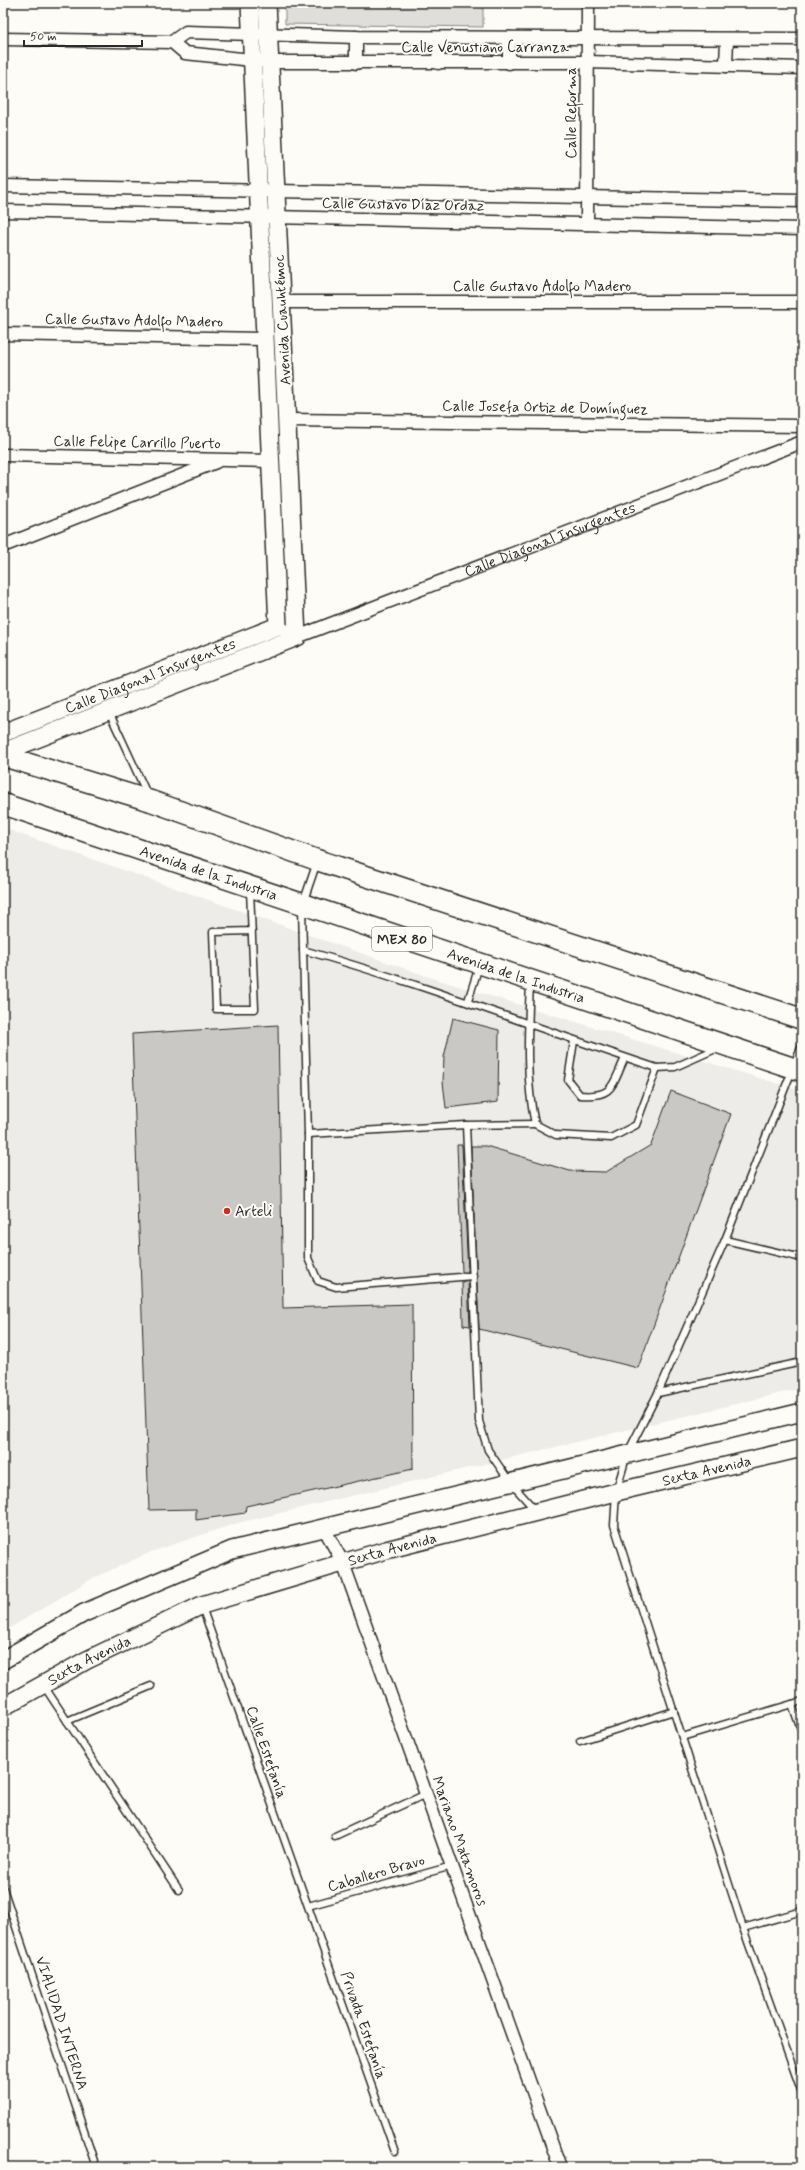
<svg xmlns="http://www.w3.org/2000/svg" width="805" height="2170" font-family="Mynerve,sans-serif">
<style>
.built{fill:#edece8}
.green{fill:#dfdeda;stroke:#858482}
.building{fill:#c9c8c4;stroke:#2b2b2b}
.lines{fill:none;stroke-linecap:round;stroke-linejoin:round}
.lane-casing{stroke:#2b2b2b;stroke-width:9}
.street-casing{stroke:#2b2b2b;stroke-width:15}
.secondary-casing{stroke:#2b2b2b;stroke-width:20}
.primary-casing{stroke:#2b2b2b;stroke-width:23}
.lane{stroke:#fdfcf7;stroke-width:6}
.street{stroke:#fdfcf7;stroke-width:12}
.secondary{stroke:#fdfcf7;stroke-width:17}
.primary{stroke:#fdfcf7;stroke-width:20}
.poi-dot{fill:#c8321e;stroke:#fdfcf7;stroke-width:1.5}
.labels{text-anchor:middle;stroke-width:4;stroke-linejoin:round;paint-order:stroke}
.shield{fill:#fdfcf7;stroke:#6a6a68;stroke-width:1}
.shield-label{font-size:14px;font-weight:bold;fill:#2b2b2b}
.street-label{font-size:15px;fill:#2b2b2b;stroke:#fdfcf7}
.poi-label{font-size:15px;fill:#2b2b2b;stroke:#fdfcf7;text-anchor:start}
</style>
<rect width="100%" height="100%" fill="#fdfcf7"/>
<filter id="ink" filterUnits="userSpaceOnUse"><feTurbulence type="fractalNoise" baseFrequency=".025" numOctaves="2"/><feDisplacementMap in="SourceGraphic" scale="8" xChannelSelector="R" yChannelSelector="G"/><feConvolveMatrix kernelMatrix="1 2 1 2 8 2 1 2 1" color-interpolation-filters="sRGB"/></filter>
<g filter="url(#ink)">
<polygon class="built" points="3,828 432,978 802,1091 802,1388 234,1524 151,1552 93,1578 3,1632"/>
<polygon class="green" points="285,3 483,3 483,27 285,24"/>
<g class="building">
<polygon points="453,1018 499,1030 498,1102 446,1108 443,1082 444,1057"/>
<polygon points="278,1025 283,1308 412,1304 413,1469 246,1506 245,1513 196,1520 196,1509 149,1510 132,1034"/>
<polygon points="671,1091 731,1114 638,1368 479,1329 471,1146 486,1146 570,1171 606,1172 651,1145"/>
<polygon points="457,1145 462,1145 468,1272 462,1272"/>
<polygon points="462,1281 468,1281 470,1326 463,1325"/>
</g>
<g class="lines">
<defs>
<g id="lane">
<polyline points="109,712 148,796"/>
<polyline points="250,890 255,1009 216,1009 213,932 252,931"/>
<polyline points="303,950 302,906 317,862"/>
<path d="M 530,983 C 528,1029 525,1079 535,1124 L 556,1135 L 611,1138 L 636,1125 L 657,1068"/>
<polyline points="468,1001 479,966"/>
<path d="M 574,1041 L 568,1080 L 580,1095 C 614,1098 612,1085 625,1058"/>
<polyline points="802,1045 725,1240 658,1393 627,1454 616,1492 614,1525 743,1928 802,2093"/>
<polyline points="466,1125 479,1421 488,1450 510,1482 536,1511"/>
<polyline points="308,1134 466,1125 535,1124"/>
<polyline points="725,1240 802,1258"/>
<path d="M 473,1276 L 336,1287 L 318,1281 L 308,1258 L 308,1134 L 303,950 C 423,984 539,1029 657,1068 L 675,1067 L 718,1048"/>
<polyline points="658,1393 802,1362"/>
<polyline points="202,1607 395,2152"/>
<polyline points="44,1686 179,1890"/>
<polyline points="792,1704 802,1733"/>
<polyline points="67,1721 151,1686"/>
<polyline points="682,1737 802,1701"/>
<polyline points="580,1741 674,1711"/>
<polyline points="335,1836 426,1794"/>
<polyline points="3,1888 96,2167"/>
<polyline points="308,1906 452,1866"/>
<polyline points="743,1928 802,1911"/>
</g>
<g id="street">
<polyline points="3,39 172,42 186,32 356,37 802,39"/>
<polyline points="172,42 185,53 270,62 587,62 802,68"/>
<polyline points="356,63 356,37"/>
<polyline points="438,63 439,38"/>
<polyline points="509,63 509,38"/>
<polyline points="726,66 727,39"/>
<polyline points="3,186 802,201"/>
<polyline points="3,211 802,229"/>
<polyline points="587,224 588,3"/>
<polyline points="281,302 802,302"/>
<polyline points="3,334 265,339"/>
<polyline points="287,420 802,426"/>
<polyline points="3,455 270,461"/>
<polyline points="3,546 216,462"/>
<path id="s1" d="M 278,626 L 297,637 L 802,442"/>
<polyline points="324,1528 343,1563 560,2167"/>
</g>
<g id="secondary">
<path id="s2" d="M 3,733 L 278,626 L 250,3"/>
<polyline points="3,752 297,637 267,3"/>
<polyline points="3,1660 84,1613 232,1550 802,1412"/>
<path id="s3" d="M 3,1707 L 87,1660 L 202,1605 L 386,1550 L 616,1492 L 802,1448"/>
</g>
<g id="primary">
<polyline points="3,756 151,801 317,860 802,1019"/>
<path id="s4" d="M 3,804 L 802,1071"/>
</g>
</defs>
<use href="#lane" class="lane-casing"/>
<use href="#street" class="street-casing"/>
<use href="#secondary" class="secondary-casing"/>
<use href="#primary" class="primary-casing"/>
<use href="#lane" class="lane"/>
<use href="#street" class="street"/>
<use href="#secondary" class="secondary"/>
<use href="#primary" class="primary"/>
</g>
</g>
<circle class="poi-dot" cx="227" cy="1211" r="4"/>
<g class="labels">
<rect class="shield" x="372" y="927" width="60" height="24" rx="3"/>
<g class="shield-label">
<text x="402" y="944">MEX 80</text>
</g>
<g class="street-label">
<text x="485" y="52">Calle Venustiano Carranza</text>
<text transform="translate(571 113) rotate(-90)" y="5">Calle Reforma</text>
<text transform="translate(403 204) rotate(1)" y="5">Calle Gustavo Díaz Ordaz</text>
<text x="542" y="291">Calle Gustavo Adolfo Madero</text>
<text transform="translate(134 320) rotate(1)" y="5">Calle Gustavo Adolfo Madero</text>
<text transform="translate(282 320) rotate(-93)" y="5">Avenida Cuauhtémoc</text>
<text transform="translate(545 407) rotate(1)" y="5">Calle Josefa Ortiz de Domínguez</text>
<text transform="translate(137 442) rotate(1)" y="5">Calle Felipe Carrillo Puerto</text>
<text dy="5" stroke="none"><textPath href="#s1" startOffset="293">Calle Diagonal Insurgentes</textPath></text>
<text dy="5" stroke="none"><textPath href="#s2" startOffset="158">Calle Diagonal Insurgentes</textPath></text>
<text dy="5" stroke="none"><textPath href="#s4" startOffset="217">Avenida de la Industria</textPath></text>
<text dy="5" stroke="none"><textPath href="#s4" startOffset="541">Avenida de la Industria</textPath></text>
<text dy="5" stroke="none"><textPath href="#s3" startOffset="746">Sexta Avenida</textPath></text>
<text dy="5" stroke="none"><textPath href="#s3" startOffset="422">Sexta Avenida</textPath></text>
<text dy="5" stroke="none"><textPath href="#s3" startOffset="98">Sexta Avenida</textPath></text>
<text transform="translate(267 1752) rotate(71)" y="5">Calle Estefanía</text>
<text transform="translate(460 1841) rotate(70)" y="5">Mariano Matamoros</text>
<text transform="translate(376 1873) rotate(-16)" y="5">Caballero Bravo</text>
<text transform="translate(62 2023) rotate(72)" y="5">VIALIDAD INTERNA</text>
<text transform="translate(364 2025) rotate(71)" y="5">Privada Estefanía</text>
</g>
<g class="poi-label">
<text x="235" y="1216">Arteli</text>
</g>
</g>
<rect width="805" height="2170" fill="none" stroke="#fdfcf7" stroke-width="16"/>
<rect x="8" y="8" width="789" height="2154" fill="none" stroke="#2b2b2b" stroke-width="1.5" filter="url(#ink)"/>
<path d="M24 40v6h118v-6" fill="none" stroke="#2b2b2b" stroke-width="2"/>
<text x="30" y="40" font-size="12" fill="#2b2b2b" stroke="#fdfcf7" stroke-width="3" paint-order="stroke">50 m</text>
</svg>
